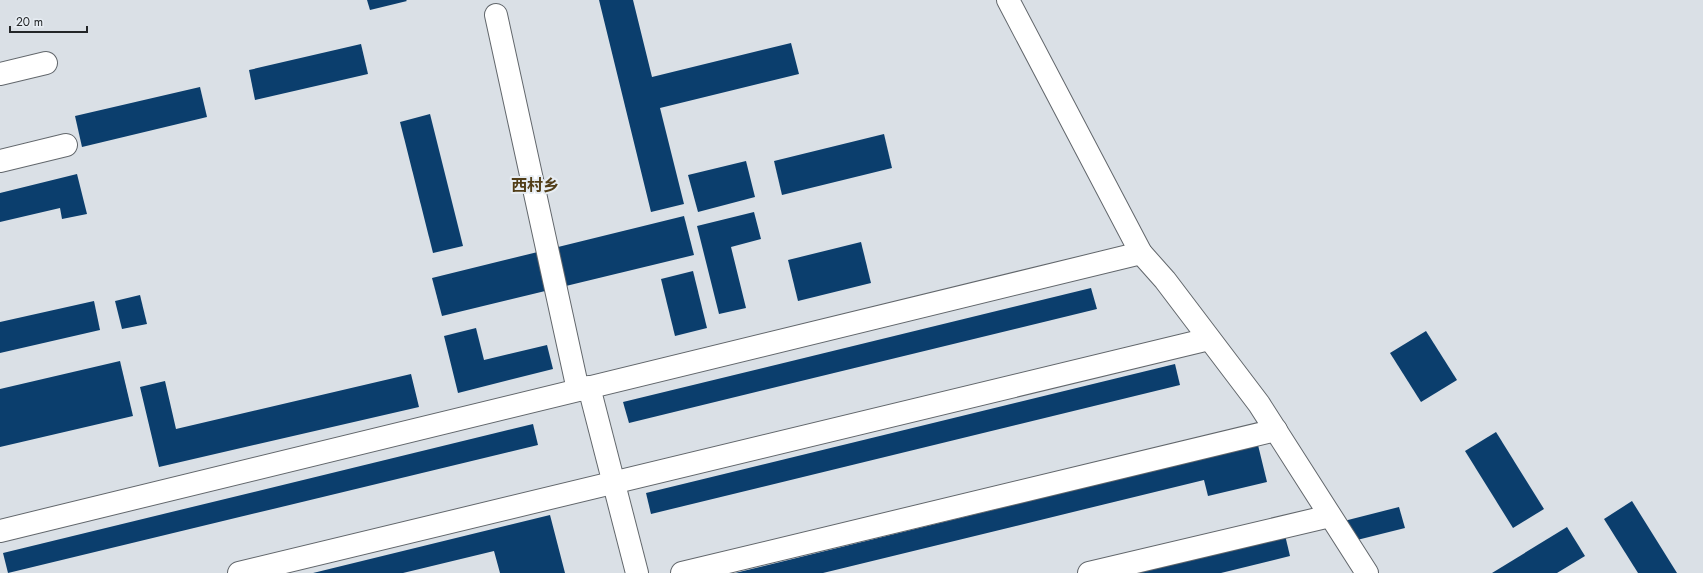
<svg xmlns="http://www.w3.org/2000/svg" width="1703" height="573" font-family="Jost,'Noto Sans SC',sans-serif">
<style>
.building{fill:#0b3e6d}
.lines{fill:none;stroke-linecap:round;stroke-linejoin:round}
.minor-casing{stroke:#62676c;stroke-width:24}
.minor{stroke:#fff;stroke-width:22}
.labels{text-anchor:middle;stroke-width:4;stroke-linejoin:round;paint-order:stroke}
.district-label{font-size:16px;font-weight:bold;fill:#523e18;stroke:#e7edf3}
</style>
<rect width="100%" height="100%" fill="#dae0e6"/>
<g class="building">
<polygon points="367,0 406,0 407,1 370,10"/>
<polygon points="599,0 633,0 652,77 791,43 799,74 660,108 684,204 651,212"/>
<polygon points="361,44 368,74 255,100 249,70"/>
<polygon points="200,87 207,117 82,147 75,116"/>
<polygon points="430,114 463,246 433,253 400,122"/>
<polygon points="884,134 892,168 782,195 774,161"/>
<polygon points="746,161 755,197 698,212 688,175"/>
<polygon points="77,174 87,214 62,219 60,208 0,222 0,193"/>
<polygon points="754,212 761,239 731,247 746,308 719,314 697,226"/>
<polygon points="684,216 694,255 442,316 432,278"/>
<polygon points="861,242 871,283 798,301 788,260"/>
<polygon points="693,271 707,328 675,336 661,279"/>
<polygon points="1091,288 1097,309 629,423 623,402"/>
<polygon points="140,295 147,324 122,329 115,301"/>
<polygon points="94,301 100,330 0,353 0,322"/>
<polygon points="476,328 484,360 547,345 553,369 458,393 444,336"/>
<polygon points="1426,331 1457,380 1421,402 1390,353"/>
<polygon points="120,361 133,416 0,447 0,389"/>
<polygon points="1175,364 1180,385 651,514 646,493"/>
<polygon points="411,374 419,407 159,467 140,387 165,381 176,429"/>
<polygon points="533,424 538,445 8,573 3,553"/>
<polygon points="1496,432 1544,509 1513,528 1465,451"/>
<polygon points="1258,445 1267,482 1208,496 1204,480 823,573 735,573"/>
<polygon points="1632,501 1677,573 1638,573 1604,519"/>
<polygon points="1399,507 1405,528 1349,542 1344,521"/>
<polygon points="550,515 565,573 500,573 494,551 403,573 313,573"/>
<polygon points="1567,527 1585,556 1557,573 1492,573"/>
<polygon points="1285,535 1290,556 1221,573 1132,573"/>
</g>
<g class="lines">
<defs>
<g id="minor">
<polyline points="1008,0 1141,253 1165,280 1259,404 1367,573"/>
<polyline points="496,15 578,390"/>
<polyline points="0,74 46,63"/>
<polyline points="0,161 66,145"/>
<polyline points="589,387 637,573"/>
<polyline points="0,531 1141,253"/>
<polyline points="239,573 1209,339"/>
<polyline points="682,573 1276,430"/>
<polyline points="1089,573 1330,516"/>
</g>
</defs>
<use href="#minor" class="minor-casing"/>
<use href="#minor" class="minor"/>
</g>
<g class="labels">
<g class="district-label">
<text x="535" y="191">西村乡</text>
</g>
</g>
<path d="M10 26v6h77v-6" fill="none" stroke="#232628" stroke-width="2"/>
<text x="16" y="26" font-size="12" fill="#232628" stroke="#e7edf3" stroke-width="3" paint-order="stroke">20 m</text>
</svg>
